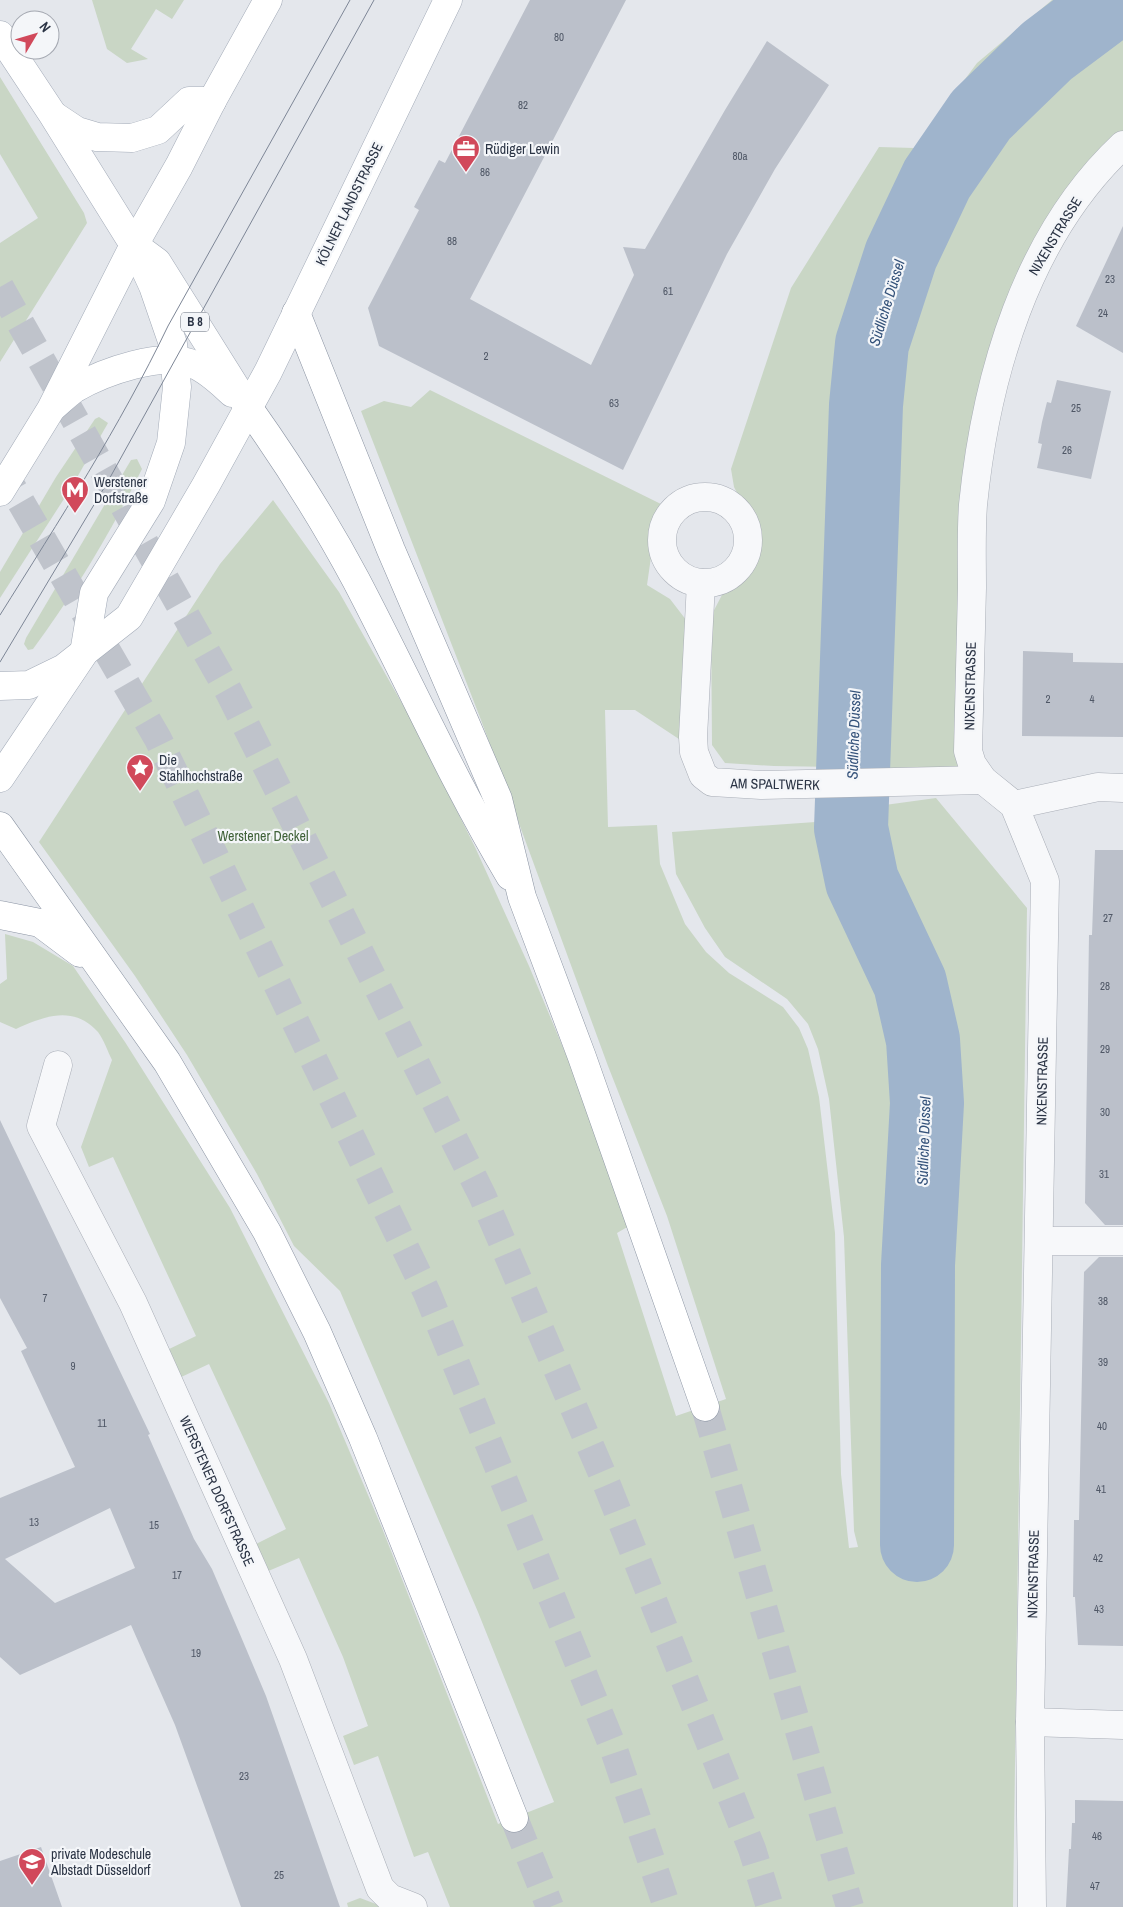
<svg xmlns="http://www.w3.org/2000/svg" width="1123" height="1907" font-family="'Archivo Narrow',sans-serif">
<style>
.green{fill:#c9d6c5}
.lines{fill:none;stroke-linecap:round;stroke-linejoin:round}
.river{stroke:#9fb4cc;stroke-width:74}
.building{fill:#bbc0ca;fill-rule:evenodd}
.highway-tunnel{stroke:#bfc3cb;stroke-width:28;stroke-dasharray:28 14;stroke-linecap:butt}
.minor-casing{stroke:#a9aeb7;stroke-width:29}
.major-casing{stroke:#a3abb8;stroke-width:29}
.highway-casing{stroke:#8b94a3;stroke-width:29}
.minor{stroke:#f7f8fa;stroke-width:28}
.major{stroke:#fff;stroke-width:28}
.highway{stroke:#fff;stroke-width:28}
.tram{stroke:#7d8696;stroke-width:1}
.labels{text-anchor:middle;stroke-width:4.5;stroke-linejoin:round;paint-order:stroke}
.number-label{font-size:11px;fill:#4f5766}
.shield{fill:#f4f6f9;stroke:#676e7b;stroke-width:1}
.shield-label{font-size:12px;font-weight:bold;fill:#2b3445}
.poi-label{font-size:14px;fill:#2b3445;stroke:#f4f6f9;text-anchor:start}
.street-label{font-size:14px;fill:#2b3445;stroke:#f4f6f9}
.park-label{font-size:14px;fill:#3f6138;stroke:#f4f6f9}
.water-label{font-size:15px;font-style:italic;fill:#34527a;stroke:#f4f6f9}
</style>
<rect width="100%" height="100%" fill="#e4e7ec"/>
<g class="green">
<polygon points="92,0 184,0 172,19 156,9 131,49 148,59 127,63 107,49"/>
<polygon points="1052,0 1123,0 1123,136 1108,151 984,391 962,769 774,766 725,763 712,745 711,616 723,593 744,576 755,558 758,535 734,487 731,469 791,288 879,147 914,148 977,63"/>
<polygon points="0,77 84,213 87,223 0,362 0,243 38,218 0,154"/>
<path d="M 430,390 L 665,506 L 653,543 L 647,585 L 670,599 L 690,625 L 688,745 L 635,710 L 605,710 L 608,827 L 657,825 L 660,864 L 685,924 L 706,952 L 729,973 L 783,1007 L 799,1028 L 808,1049 L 819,1097 L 835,1233 L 841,1474 L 849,1548 L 858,1547 L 854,1531 L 844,1237 L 829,1099 L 818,1049 L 808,1024 L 787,999 L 725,957 L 705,928 L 676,874 L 672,832 L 844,820 L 852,881 L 879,934 L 901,986 L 915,1040 L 920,1105 L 911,1545 L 929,1544 L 925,1262 L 937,1104 L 918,982 L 866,880 L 863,808 L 936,798 L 1027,908 L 1013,1907 L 450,1907 L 428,1852 L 414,1857 L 378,1756 L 354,1765 L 343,1736 L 368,1726 L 343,1657 L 299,1558 L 266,1572 L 254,1545 L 286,1529 L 209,1364 L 177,1379 L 165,1351 L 196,1336 L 113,1157 L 89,1167 L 81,1147 L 112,1060 C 108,1052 104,1040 98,1032 C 74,1005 44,1016 16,1029 L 0,1022 L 0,984 L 7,979 L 5,934 L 33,942 L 73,966 L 125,1042 L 230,1208 L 329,1403 L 382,1528 L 498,1824 L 554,1802 L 478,1612 L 340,1291 L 294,1246 L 257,1174 L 187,1055 L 135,976 L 39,842 L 220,564 L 273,500 L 339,592 L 412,721 L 475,847 L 529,966 L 577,1081 L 629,1226 L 617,1233 L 676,1416 L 726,1399 L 667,1216 L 608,1066 L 481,720 L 361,411 L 384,401 L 411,407 Z"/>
<polygon points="99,417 108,423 71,488 0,598 0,572 56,477 95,419"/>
<path d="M 137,459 L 142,469 C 111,532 75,592 33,649 L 28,650 L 24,644 L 26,638 L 131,460 Z"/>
<polygon points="360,1898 384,1907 348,1907 347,1903"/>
</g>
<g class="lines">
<polyline class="river" points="917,1545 918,1265 927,1103 923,1040 910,983 862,881 851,828 866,405 872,344 901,255 937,179 981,115 1047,51 1115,0"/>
</g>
<g class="building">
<polygon points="530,0 626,0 470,299 591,365 634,275 623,247 645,249 725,110 767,41 829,85 775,169 727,254 623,470 379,346 368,308 419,210 414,207 439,160 445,163"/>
<polygon points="1123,226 1123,353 1076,326"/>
<polygon points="1057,380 1111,391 1091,479 1037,468 1042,444 1038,443 1042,422 1047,402 1051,403"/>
<polygon points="1023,651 1073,653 1073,662 1123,663 1123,737 1022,736"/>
<polygon points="1095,850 1123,850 1123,1225 1105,1225 1085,1203 1089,935 1092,935"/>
<path d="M 0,1120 L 150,1434 L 148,1435 L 194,1539 L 212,1569 L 239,1632 L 266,1696 L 340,1907 L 241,1907 L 175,1725 L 131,1625 L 20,1675 L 0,1657 L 0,1498 L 75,1467 L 21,1351 L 27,1348 L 0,1298 ZM 110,1508 L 135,1568 L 55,1603 L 5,1559 Z"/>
<polygon points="1099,1257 1123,1257 1123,1646 1078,1645 1075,1597 1073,1597 1074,1520 1079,1520 1084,1272"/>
<polygon points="1075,1800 1123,1801 1123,1907 1066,1907 1069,1849 1071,1849 1072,1823 1075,1823"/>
<polygon points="41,1847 62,1907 0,1907 0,1861"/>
</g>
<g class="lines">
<g class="highway-tunnel">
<polyline points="0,287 229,692 482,1195 607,1485 752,1849 770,1907"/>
<polyline points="0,466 158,739 427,1293 613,1747 667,1907"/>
<polyline points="705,1407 850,1907"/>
<polyline points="514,1818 550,1907"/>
</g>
<defs>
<g id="minor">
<circle cx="705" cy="540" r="43"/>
<polyline points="701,583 693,737 694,752 703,775 712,782 761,785 983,780"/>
<polyline points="1014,805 1098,787 1123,788"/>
<polyline points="58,1065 41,1126 133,1303 293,1659 380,1888 390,1898 413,1907"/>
<polyline points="1040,1241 1123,1241"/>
<polyline points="1030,1722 1123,1725"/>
<path d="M 1032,1907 L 1030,1722 L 1045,881 L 1014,805 L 983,780 L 972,764 L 968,751 C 969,697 971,642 972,588 C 972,561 971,532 973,505 C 986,376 1026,236 1123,145"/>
</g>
<g id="major">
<polyline points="0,35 53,115 134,245 157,262 248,407"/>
<polyline points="56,117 77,131 97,137 132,138 158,130 189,101 212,101"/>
<path d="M 54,406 C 60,401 67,394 74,389 C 103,372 163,350 195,365 C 209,371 221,383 232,393"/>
<polyline points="0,492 51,409 134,245 179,166 212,101 268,0"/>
<polyline points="0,686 29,685 64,668 129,617 206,485 268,372 448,0"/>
<polyline points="0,778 84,653 94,593 151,501 171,443 177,387 173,344 153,286 134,245"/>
</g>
<g id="highway">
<polyline points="296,313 391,550 498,799 522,897 582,1057 705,1407"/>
<path d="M 248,407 C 287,462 324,520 356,580 C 408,679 453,781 510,876"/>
<polyline points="0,826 167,1062 267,1232 317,1332 363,1438 514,1818"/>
<polyline points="0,915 40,923 80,953"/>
</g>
</defs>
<use href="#minor" class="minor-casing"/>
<use href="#major" class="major-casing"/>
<use href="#highway" class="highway-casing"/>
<use href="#minor" class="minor"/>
<use href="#major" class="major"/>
<use href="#highway" class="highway"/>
<g class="tram">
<path d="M 0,615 C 59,521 120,426 168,326 L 350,0"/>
<polyline points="0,662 107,483 374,0"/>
</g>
</g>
<defs>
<symbol id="office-pin" viewBox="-11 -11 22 30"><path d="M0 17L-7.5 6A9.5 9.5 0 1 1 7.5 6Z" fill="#d1495b" stroke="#f4f6f9"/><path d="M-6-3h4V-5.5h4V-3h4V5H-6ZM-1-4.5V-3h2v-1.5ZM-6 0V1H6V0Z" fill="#fff"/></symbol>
<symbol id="metro-pin" viewBox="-11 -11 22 30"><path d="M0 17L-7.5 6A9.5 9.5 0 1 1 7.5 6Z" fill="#d1495b" stroke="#f4f6f9"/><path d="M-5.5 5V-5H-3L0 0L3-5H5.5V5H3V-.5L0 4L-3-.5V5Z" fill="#fff"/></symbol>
<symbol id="sight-pin" viewBox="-11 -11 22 30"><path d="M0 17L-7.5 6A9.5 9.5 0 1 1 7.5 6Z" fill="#d1495b" stroke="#f4f6f9"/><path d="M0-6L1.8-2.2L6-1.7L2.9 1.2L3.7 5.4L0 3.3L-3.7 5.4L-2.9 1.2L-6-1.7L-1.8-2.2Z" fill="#fff"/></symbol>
<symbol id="university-pin" viewBox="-11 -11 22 30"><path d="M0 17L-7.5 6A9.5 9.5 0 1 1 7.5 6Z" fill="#d1495b" stroke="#f4f6f9"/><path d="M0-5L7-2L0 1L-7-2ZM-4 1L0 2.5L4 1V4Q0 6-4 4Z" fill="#fff"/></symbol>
</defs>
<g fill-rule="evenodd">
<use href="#office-pin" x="450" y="133" width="32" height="43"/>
<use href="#metro-pin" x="59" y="474" width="32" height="43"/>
<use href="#sight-pin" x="124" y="752" width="32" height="43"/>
<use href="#university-pin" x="16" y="1846" width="32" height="43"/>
</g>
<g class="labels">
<g class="number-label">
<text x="559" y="41">80</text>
<text x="523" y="109">82</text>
<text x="740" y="160">80a</text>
<text x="485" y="176">86</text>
<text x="452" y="245">88</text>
<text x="1110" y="283">23</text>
<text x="668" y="295">61</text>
<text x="1103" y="317">24</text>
<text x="486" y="360">2</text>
<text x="614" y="407">63</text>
<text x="1076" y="412">25</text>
<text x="1067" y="454">26</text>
<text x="1048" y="703">2</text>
<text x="1092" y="703">4</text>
<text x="1108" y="922">27</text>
<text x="1105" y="990">28</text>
<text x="1105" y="1053">29</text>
<text x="1105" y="1116">30</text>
<text x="1104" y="1178">31</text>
<text x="45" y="1302">7</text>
<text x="1103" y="1305">38</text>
<text x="1103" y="1366">39</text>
<text x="73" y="1370">9</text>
<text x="102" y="1427">11</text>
<text x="1102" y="1430">40</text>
<text x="1101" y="1493">41</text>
<text x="34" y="1526">13</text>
<text x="154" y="1529">15</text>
<text x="1098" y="1562">42</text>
<text x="177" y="1579">17</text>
<text x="1099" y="1613">43</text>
<text x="196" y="1657">19</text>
<text x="244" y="1780">23</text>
<text x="1097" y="1840">46</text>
<text x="279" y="1879">25</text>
<text x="1095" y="1890">47</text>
</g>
<rect class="shield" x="181" y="312.5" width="28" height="19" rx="4"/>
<g class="shield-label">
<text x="195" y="326">B 8</text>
</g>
<g class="poi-label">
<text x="485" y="154">Rüdiger Lewin</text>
<text x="94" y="487">Werstener<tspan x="94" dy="16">Dorfstraße</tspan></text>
<text x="159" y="765">Die<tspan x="159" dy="16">Stahlhochstraße</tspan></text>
<text x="51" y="1859">private Modeschule<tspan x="51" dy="16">Albstadt Düsseldorf</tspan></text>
</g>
<g class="street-label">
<text transform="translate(349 204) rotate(-64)" y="5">KÖLNER LANDSTRASSE</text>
<text transform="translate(1055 236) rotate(-59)" y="5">NIXENSTRASSE</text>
<text transform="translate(970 686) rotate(-89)" y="5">NIXENSTRASSE</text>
<text transform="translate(775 784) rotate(1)" y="5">AM SPALTWERK</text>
<text transform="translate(1042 1081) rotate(-89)" y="5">NIXENSTRASSE</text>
<text transform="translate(217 1491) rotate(66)" y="5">WERSTENER DORFSTRASSE</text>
<text transform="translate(1033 1574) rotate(-89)" y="5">NIXENSTRASSE</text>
</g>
<g class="park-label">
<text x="263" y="841">Werstener Deckel</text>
</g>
<g class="water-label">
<text transform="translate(887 303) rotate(-73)" y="5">Südliche Düssel</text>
<text transform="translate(854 735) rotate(-88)" y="5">Südliche Düssel</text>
<text transform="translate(924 1141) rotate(-88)" y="5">Südliche Düssel</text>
</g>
</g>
<g transform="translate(35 35) rotate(52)"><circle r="24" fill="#f4f6f9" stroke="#a4a8b1"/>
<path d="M0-4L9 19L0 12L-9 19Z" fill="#d1495b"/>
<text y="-8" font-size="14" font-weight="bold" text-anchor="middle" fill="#2b3445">N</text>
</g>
</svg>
